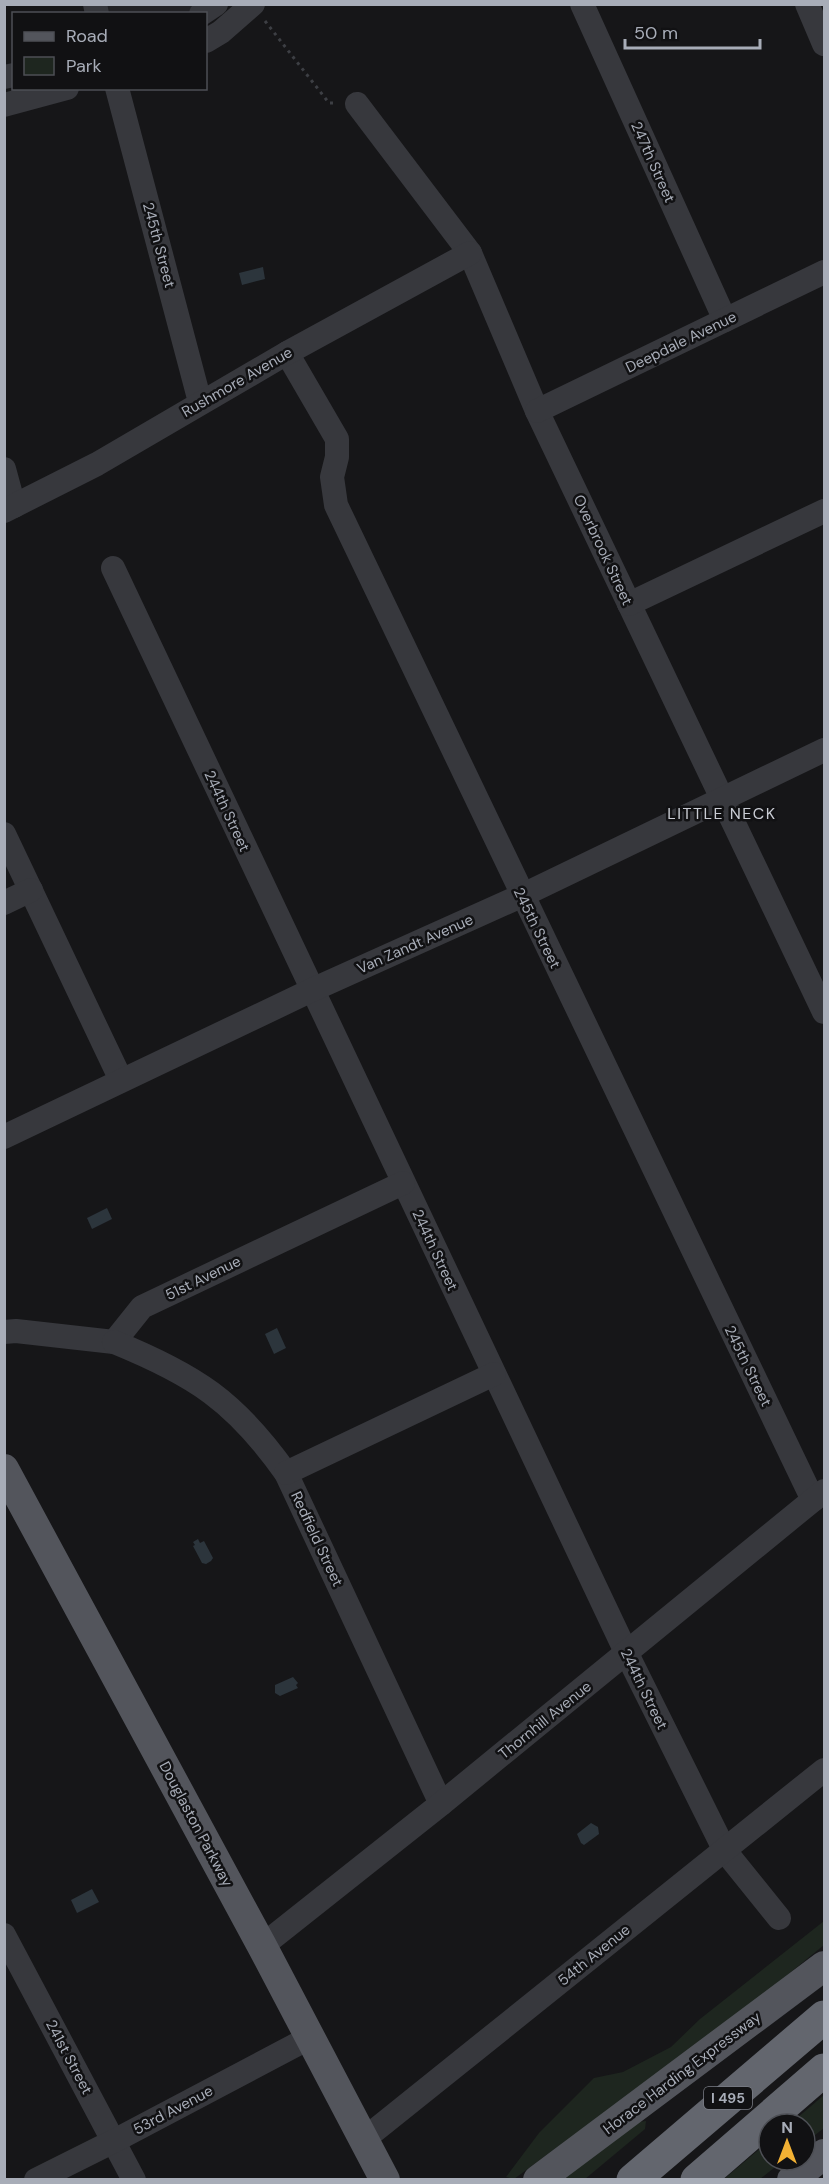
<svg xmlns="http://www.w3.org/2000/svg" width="829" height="2184" font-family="'DM Sans',sans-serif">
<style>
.built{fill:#222225}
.green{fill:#1e261f}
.water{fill:#2c353c}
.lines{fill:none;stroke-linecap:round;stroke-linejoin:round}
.path{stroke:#3d3f44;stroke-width:3;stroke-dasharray:3 4.5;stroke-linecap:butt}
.minor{stroke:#37383d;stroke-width:24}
.major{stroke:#53555c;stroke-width:30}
.highway{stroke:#63666e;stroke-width:33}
.labels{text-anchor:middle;stroke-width:5;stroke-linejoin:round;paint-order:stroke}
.shield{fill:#111113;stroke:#7b7e86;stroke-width:1.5}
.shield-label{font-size:14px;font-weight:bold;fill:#a8adb8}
.street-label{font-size:15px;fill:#a8adb8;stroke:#111113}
.neighbourhood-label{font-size:16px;letter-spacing:1.5px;fill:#c9ccd4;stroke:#111113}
</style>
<rect width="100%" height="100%" fill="#161618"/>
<polygon class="built" points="94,5 216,5 201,14 97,13"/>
<g class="green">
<polygon points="824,1921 824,1945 747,2008 514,2179 506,2177 539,2133 594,2078 623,2072 671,2047 700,2019"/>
<polygon points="824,2095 824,2128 805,2143 805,2124 790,2124"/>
<polygon points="646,2121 645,2129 585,2179 560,2180 638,2122"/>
<polygon points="769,2141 769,2160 784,2160 760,2179 724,2179"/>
</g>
<g class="water">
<polygon points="263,267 265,279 242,285 239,273"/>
<polygon points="107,1208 112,1219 92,1229 87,1218"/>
<polygon points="277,1328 286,1348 274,1354 265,1334"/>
<polygon points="198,1539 200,1543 204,1541 213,1558 211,1561 206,1564 202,1563 193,1546 195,1545 193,1542"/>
<polygon points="293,1677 298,1683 296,1685 298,1688 280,1696 275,1693 275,1685"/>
<polygon points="591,1823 598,1827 599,1834 584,1845 581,1843 577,1834"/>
<polygon points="92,1889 99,1902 77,1913 71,1900"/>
</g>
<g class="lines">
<polyline class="path" points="265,21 329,103 336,103"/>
<g class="minor">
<polyline points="95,4 97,14"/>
<polyline points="582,4 725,320"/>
<polyline points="807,4 824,44"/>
<polyline points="201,14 216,4"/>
<polyline points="206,41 221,32 253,4"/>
<polyline points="4,77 14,75"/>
<polyline points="117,88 200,402"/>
<polyline points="357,104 470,253 537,411 824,1012"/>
<polyline points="4,105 67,88"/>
<polyline points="287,353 337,439 337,457 332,477 336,505 813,1500"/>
<polyline points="537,411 824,272"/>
<polyline points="4,469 14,506"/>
<polyline points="4,511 97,464 287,353 470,253"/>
<polyline points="113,568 627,1654 725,1851 779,1918"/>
<polyline points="629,604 824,511"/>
<polyline points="4,834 121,1080"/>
<polyline points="4,903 31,890"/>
<polyline points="4,1137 312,990 521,896 824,750"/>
<polyline points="4,1332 16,1331 114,1342 142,1307 403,1183"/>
<path d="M 114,1342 C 195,1375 235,1401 286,1473 L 441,1804"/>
<polyline points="286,1473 494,1374"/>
<polyline points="4,1935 134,2180"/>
<polyline points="262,1946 441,1804 824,1491"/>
<polyline points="363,2140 824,1770"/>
<polyline points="36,2180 114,2141 309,2038"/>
</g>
<g class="major">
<polyline points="4,1469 262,1946 385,2180"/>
<polyline points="538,2180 824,1966"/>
<polyline points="792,2180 824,2154"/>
</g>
<g class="highway">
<polyline points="633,2180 824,2017"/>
<polyline points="697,2180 824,2070"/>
</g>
</g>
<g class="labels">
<rect class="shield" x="704" y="2087" width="48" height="22" rx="4.5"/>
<g class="shield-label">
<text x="728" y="2103">I 495</text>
</g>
<g class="street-label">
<text transform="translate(653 162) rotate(66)" y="5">247th Street</text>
<text transform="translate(159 245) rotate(75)" y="5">245th Street</text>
<text transform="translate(681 342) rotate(-26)" y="5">Deepdale Avenue</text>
<text transform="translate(237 382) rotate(-30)" y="5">Rushmore Avenue</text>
<text transform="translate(603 550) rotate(65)" y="5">Overbrook Street</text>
<text transform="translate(227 811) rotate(65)" y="5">244th Street</text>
<text transform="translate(537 928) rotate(64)" y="5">245th Street</text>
<text transform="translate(415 944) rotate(-24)" y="5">Van Zandt Avenue</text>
<text transform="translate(435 1250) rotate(65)" y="5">244th Street</text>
<text transform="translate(203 1278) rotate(-26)" y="5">51st Avenue</text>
<text transform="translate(748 1366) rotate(64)" y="5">245th Street</text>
<text transform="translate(317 1539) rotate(65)" y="5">Redfield Street</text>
<text transform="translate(644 1689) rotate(64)" y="5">244th Street</text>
<text transform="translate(545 1720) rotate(-39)" y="5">Thornhill Avenue</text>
<text transform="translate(196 1824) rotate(62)" y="5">Douglaston Parkway</text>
<text transform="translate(594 1955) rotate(-39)" y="5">54th Avenue</text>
<text transform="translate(69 2057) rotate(62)" y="5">241st Street</text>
<text transform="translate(682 2073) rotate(-37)" y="5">Horace Harding Expressway</text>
<text transform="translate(173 2110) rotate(-28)" y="5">53rd Avenue</text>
</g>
<g class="neighbourhood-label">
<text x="722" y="819">LITTLE NECK</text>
</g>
</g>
<rect width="829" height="2184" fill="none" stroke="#a8adb8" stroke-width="12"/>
<rect x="12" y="12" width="195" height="78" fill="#111113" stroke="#4d4f55" stroke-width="1.5"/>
<rect x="24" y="32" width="30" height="9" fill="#53555c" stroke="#4d4f55" stroke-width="1.5"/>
<text x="66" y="42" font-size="18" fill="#a8adb8">Road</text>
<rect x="24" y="57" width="30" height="18" fill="#1e261f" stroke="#4d4f55" stroke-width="1.5"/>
<text x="66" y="72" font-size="18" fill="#a8adb8">Park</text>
<g transform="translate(787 2142)"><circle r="28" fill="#111113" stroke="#4d4f55" stroke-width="1.5"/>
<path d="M0-4.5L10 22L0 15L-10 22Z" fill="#f2b134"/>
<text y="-9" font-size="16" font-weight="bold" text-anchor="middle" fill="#a8adb8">N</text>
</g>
<path d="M625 39v9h135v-9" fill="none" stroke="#a8adb8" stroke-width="3"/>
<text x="634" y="39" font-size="18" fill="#a8adb8" stroke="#111113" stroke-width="4.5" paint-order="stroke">50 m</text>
</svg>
